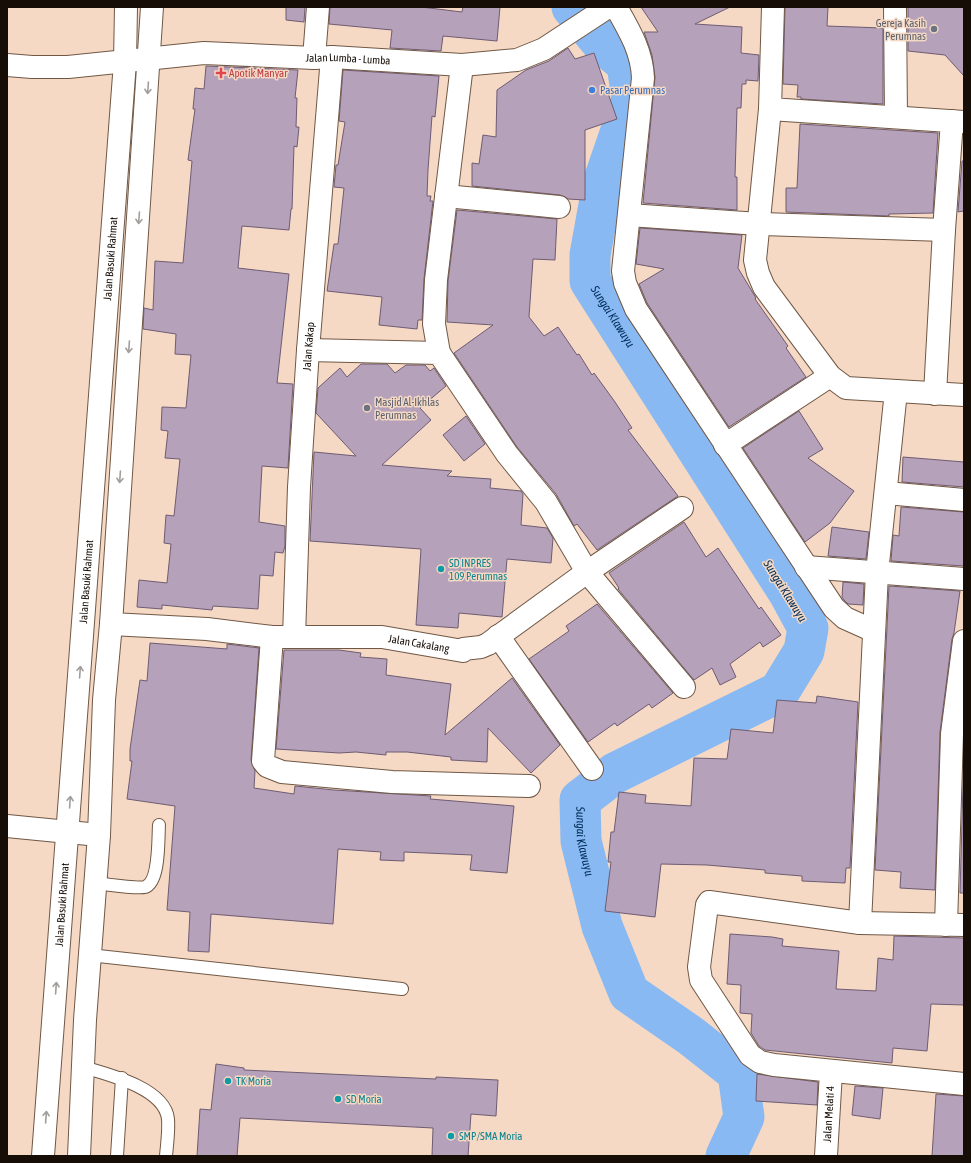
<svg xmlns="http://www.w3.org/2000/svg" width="971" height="1163" font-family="'Asap Condensed',sans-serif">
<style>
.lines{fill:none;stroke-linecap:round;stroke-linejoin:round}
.river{stroke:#88b9f3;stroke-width:41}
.building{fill:#b5a1b9;stroke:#6e5c73}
.service-casing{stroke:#705846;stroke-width:14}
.minor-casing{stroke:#705846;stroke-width:24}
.trunk-casing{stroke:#705846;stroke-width:24}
.service{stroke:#fff;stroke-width:12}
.minor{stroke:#fff;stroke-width:22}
.trunk{stroke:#fff;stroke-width:22}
.oneway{stroke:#a29e9b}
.worship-dot{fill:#6b7280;stroke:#f5d9c4;stroke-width:1.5}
.health-dot{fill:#e0444e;stroke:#f5d9c4;stroke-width:1.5}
.shop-dot{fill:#3f7fe0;stroke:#f5d9c4;stroke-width:1.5}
.culture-dot{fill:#0f9aa8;stroke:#f5d9c4;stroke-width:1.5}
.labels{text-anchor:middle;stroke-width:3;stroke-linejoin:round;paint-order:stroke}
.worship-label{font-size:11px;fill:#5b616d;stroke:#f5d9c4;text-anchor:end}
.street-label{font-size:11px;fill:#160d06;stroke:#f5d9c4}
.health-label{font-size:11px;fill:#be3a42;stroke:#f5d9c4;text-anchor:start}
.shop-label{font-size:11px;fill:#366cbe;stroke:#f5d9c4;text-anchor:start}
.culture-label{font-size:11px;fill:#0d838f;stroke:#f5d9c4;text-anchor:start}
.water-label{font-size:12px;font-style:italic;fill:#002b56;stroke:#f5d9c4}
</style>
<rect width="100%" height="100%" fill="#f5d9c4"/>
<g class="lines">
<path class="river" id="s1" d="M 572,7 L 603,44 L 627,64 L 632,99 L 603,183 L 590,255 L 590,281 L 789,593 L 808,628 L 804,651 L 779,692 L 615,773 L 580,800 L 581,841 L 602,926 L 629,993 L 691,1036 L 738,1073 L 744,1117 L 726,1156"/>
</g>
<g class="building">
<polygon points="286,7 305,7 304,22 286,20"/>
<polygon points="330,7 421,7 462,12 463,7 500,7 497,41 443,36 441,51 390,48 392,30 329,24"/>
<polygon points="641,7 730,7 695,24 742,27 741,53 759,55 758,81 746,80 746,84 742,84 741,108 737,108 735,177 737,177 737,210 643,203 655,77 652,55 644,32 658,32"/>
<polygon points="785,7 828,7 827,26 883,28 883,104 801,99 801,97 797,97 798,85 783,84"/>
<polygon points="908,7 964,7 964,76 945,55 908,51"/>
<polygon points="568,48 575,59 594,53 617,119 585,130 585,200 568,199 560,195 472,186 472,163 479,164 483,135 496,137 497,90 526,70 549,61"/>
<polygon points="206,66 298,70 295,98 297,98 296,127 299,127 297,147 294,146 292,209 291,209 289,230 242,226 238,268 289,274 277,383 293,384 288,468 262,466 259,522 285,526 285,546 283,553 275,552 273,576 260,575 258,609 213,606 212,610 162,605 162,609 137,607 139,580 167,583 171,544 164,543 166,515 174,516 180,459 165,458 168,431 161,430 162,407 186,408 191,355 175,354 176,334 143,329 144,308 153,310 155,261 183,263 192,161 188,160 195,109 193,109 195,88 204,89"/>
<polygon points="343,70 439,76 435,117 432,116 428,170 427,196 431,196 430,201 433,201 424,279 422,320 418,320 417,329 379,325 382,297 327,291 334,244 338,244 344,188 334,187 336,165 338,165 345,122 339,121"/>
<polygon points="800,124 938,133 933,213 889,214 889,216 786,212 786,188 797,188"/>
<polygon points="962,161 964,161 964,211 958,212"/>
<polygon points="457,210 557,219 555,260 533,259 529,317 544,336 558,327 577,355 579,354 592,375 594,373 615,402 632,428 628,430 678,496 597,550 577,524 574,526 556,494 517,447 454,353 493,325 447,322 448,281"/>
<polygon points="640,228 742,235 738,268 756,298 755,299 788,346 786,348 806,377 729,427 647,303 639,284 664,269 636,264"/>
<polygon points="361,364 387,364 395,373 406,365 425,365 430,371 434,368 446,386 420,408 431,420 382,465 452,471 447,476 491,479 490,488 521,491 523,494 521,525 547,528 553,538 551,563 507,559 502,617 459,613 458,628 416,625 421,549 310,541 314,452 356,456 316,413 318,388 340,368 347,377"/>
<polygon points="799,411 823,449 808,458 854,491 830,523 805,542 743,448"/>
<polygon points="466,416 485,444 464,461 443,435"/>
<polygon points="903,457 964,462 964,487 902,482"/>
<polygon points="901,507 964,512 964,566 891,561 893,535 899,536"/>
<polygon points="684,522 706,557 718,548 759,609 761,607 781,635 763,647 760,642 730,664 736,677 720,685 712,668 694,680 618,589 619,588 609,573"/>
<polygon points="832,527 869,532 866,559 828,556"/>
<polygon points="843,582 864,584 863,605 848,604 844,600 842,597"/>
<polygon points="889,586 960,591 954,633 952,639 940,732 935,890 900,888 901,872 875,870"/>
<polygon points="597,604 673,693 652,708 649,704 617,726 615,723 588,742 529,659 569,631 566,626"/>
<polygon points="150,643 227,649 227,644 259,648 251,760 255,771 254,788 294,794 295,786 334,790 431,796 430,799 514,806 507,873 470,870 472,855 404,852 404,861 380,860 381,852 338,849 333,924 211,914 209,952 188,951 190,912 167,910 175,806 127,799 132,761 130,761 130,749 140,680 147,681"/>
<polygon points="284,650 339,650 361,653 360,657 387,659 386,675 451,684 445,735 512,678 560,745 531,773 488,728 487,762 451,760 451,757 407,752 386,752 386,755 356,752 339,753 276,749"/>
<polygon points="817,696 858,702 850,868 846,868 845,883 802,881 802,876 765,873 765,870 707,865 661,864 655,917 605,911 611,862 608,862 611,832 614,832 619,792 646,795 645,803 691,806 694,758 727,759 731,729 773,733 777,700 816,703"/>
<polygon points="964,750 964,893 960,893"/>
<polygon points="730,934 772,937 783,939 782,946 839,951 836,989 876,991 878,958 893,960 894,936 964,938 964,1005 931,1004 927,1051 893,1048 892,1063 765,1050 759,1046 751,1033 752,1014 740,1013 741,985 727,984"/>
<polygon points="216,1064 244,1068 244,1070 436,1079 436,1077 498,1080 496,1116 471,1114 468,1156 432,1156 433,1128 240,1118 237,1156 197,1156 200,1109 211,1110"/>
<polygon points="757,1074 818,1082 817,1105 756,1101"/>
<polygon points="855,1086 883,1088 880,1119 852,1115"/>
<polygon points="936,1094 964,1096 964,1156 932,1156"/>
</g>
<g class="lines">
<defs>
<g id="service">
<path d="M 95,883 C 106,884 136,889 145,887 C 160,882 158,839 159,825"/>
<polyline points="89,955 402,989"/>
<path d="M 83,1067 C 107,1074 165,1088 168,1119 C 169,1131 167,1144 166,1156"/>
<polyline points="117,1156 122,1078"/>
</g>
<g id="minor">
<path d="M 616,7 C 629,30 642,51 643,78 L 623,271 L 625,283 L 636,309 L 834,608 L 845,618 L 874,631"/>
<polyline points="773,7 770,109 964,122"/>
<polyline points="895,7 896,117"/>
<polyline points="314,58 318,7"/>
<path id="s2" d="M 7,65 L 32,67 L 68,67 L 204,53 L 314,58 L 332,57 L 462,65 L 517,60 L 544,49 L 608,7"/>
<polyline points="770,109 755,260 758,273 764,287 830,376 846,388 964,395"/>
<polyline points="446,196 559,207"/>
<polyline points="629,215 759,224 944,230"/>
<polyline points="308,350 439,353 507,454 546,502 587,572 684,687"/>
<polyline points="439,353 434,324 436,280 462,65"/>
<polyline points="935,394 944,230 952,121"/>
<polyline points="725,445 830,376"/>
<polyline points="886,493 964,500"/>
<polyline points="806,567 964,579"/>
<path id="s3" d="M 111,624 L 207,629 L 272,637 L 382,637 L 463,651 L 463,649 L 481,647 L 488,644 L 587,572 L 682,508"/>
<polyline points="498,636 592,769"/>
<polyline points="272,637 263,761 267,766 282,772 392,782 529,786"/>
<path id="s4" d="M 294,637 L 299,487 L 308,350 L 332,57"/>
<polyline points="7,826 99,835"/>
<polyline points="860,923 877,573 896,391"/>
<polyline points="946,925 952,734 964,641"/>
<polyline points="964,925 860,923 709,902 707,905 699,967 701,980 750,1055 760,1062 774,1065 964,1084"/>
<path id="s5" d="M 826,1156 L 831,1072"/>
</g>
<g id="trunk">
<path id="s6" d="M 43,1156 L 125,62 L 126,7"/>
<polyline points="79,1156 85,1020 99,835 104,700 111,624 152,7"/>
</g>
</defs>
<use href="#service" class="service-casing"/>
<use href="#minor" class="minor-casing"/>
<use href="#trunk" class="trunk-casing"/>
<use href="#service" class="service"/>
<use href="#minor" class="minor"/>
<use href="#trunk" class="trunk"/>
</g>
<defs><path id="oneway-shaft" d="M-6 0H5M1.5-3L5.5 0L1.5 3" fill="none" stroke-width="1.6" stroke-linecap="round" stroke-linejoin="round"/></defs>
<g class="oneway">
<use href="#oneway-shaft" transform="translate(148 88) rotate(94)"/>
<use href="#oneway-shaft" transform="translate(139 218) rotate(94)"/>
<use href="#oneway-shaft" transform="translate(129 347) rotate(94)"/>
<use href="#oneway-shaft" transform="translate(120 477) rotate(94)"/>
<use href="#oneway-shaft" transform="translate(80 672) rotate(-86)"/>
<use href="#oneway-shaft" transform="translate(70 802) rotate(-86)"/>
<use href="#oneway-shaft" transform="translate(56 988) rotate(-86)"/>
<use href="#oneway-shaft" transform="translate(46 1117) rotate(-86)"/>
</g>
<g class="worship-dot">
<circle cx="934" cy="29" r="4"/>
<circle cx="367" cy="408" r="4"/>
</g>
<path class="health-dot" d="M219 67h4v4h4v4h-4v4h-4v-4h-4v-4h4z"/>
<circle class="shop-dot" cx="592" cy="90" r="4"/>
<g class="culture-dot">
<circle cx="441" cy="569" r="4"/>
<circle cx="228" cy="1081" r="4"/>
<circle cx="338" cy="1099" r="4"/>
<circle cx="451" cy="1136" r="4"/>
</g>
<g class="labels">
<g class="worship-label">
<text x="926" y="27">Gereja Kasih<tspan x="926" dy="13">Perumnas</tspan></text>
<text x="375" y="406" text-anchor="start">Masjid Al-Ikhlas<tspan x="375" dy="13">Perumnas</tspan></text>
</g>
<g class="street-label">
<text dy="4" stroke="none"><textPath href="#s2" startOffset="342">Jalan Lumba - Lumba</textPath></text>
<text dy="4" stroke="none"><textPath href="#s6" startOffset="900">Jalan Basuki Rahmat</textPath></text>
<text dy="4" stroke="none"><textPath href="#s4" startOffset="291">Jalan Kakap</textPath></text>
<text dy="4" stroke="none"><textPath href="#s6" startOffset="576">Jalan Basuki Rahmat</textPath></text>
<text dy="4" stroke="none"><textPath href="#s3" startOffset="309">Jalan Cakalang</textPath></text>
<text dy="4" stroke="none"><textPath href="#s6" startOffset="252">Jalan Basuki Rahmat</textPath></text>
<text dy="4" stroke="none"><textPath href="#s5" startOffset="42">Jalan Melati 4</textPath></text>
</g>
<g class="health-label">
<text x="229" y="77">Apotik Manyar</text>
</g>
<g class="shop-label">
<text x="600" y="94">Pasar Perumnas</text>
</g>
<g class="culture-label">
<text x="449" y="567">SD INPRES<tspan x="449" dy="13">109 Perumnas</tspan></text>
<text x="236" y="1085">TK Moria</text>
<text x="346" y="1103">SD Moria</text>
<text x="459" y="1140">SMP/SMA Moria</text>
</g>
<g class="water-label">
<text dy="4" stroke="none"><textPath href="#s1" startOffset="345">Sungai Klawuyu</textPath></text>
<text transform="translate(785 591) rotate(58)" y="4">Sungai Klawuyu</text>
<text dy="4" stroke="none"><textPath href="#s1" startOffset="1053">Sungai Klawuyu</textPath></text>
</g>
</g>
<rect width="971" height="1163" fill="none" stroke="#160d06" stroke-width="16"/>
</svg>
